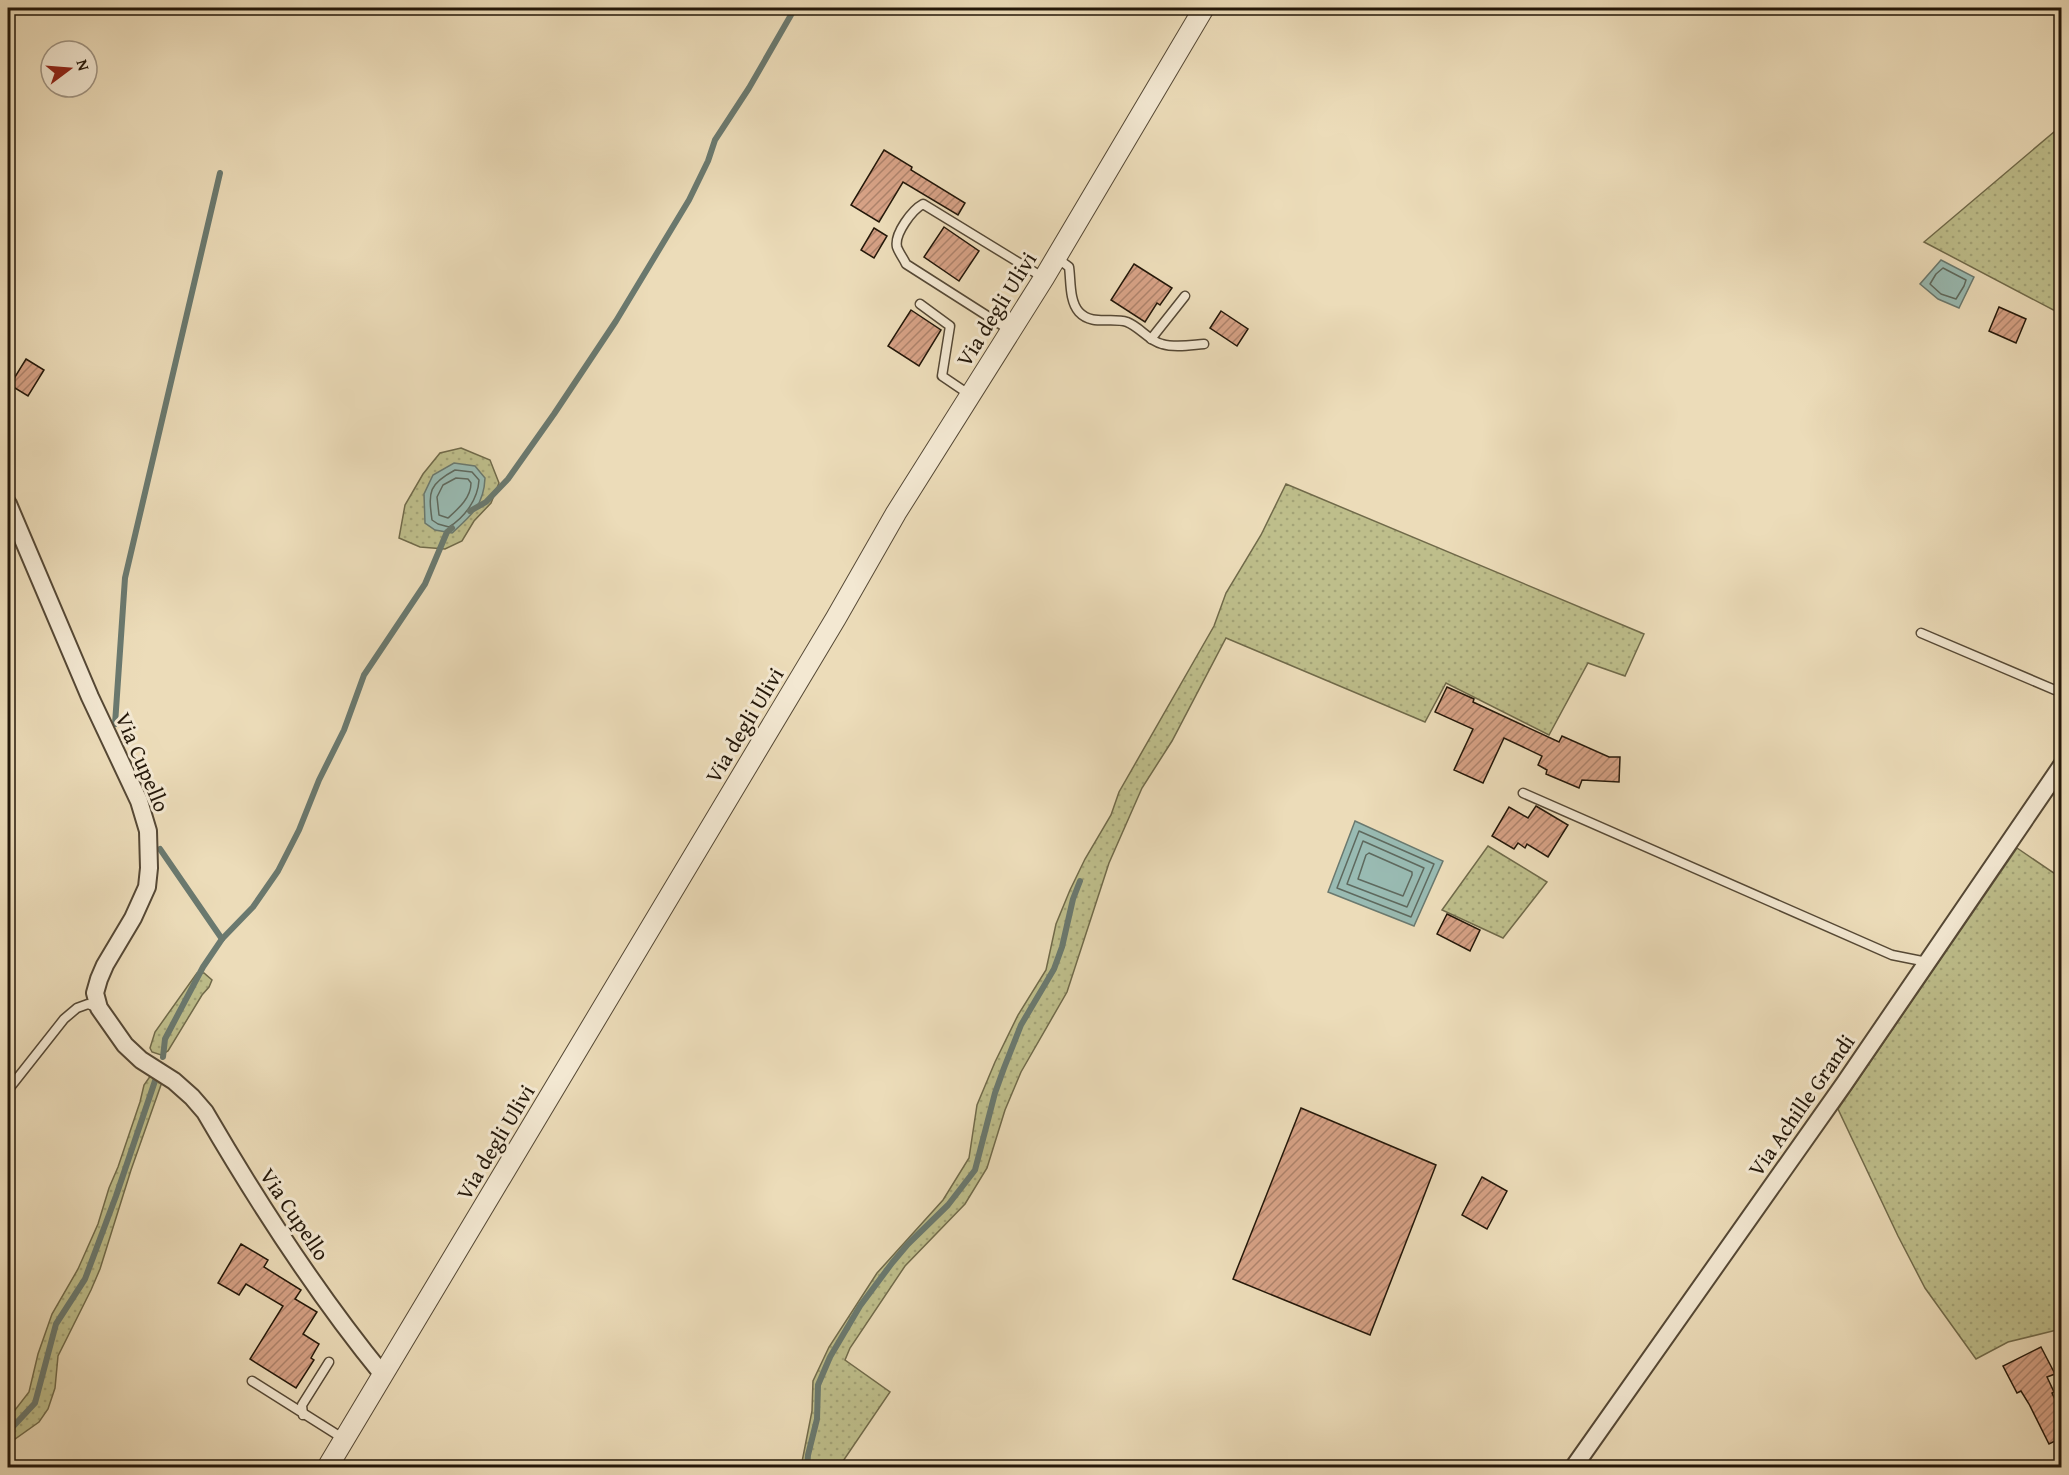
<svg xmlns="http://www.w3.org/2000/svg" width="2069" height="1475" font-family="'Gentium Book Plus',serif">
<style>
.grass{fill:url(#grass-dots);stroke:#706a4a;stroke-width:1.5}
.water{fill:#99bbb3;stroke:#6a796f;stroke-width:1.5}
.lines{fill:none;stroke-linecap:round;stroke-linejoin:round}
.shore{stroke:#5e695e;stroke-width:1.5}
.stream{stroke:#6a796f;stroke-width:6}
.building{fill:url(#building-hatch);stroke:#231709;stroke-width:1.5}
.service-casing{stroke:#554835;stroke-width:11}
.minor-casing{stroke:#554835;stroke-width:20}
.tertiary-casing{stroke:#554835;stroke-width:22}
.service{stroke:#f3e8d2;stroke-width:8}
.minor{stroke:#f3e8d2;stroke-width:16}
.tertiary{stroke:#f3e8d2;stroke-width:20}
.labels{text-anchor:middle;stroke-width:6;stroke-linejoin:round;paint-order:stroke}
.street-label{font-size:22px;fill:#231709;stroke:#f3e8d2}
</style>
<defs>
<pattern id="grass-dots" width="8" height="8" patternUnits="userSpaceOnUse" patternTransform="scale(1.5)"><rect width="8" height="8" fill="#bebe8b"/><path d="M2 2h.1M6 6h.1" fill="none" stroke="#a3a377" stroke-width="1.8" stroke-linecap="round"/></pattern>
<pattern id="building-hatch" width="6" height="6" patternUnits="userSpaceOnUse" patternTransform="scale(1.5)"><rect width="6" height="6" fill="#d6a185"/><path d="M-1 1l2-2M0 6l6-6M5 7l2-2" fill="none" stroke="#ad826b"/></pattern>
</defs>
<rect width="100%" height="100%" fill="#ecdcb9"/>
<filter id="stains"><feTurbulence type="fractalNoise" baseFrequency=".00333" numOctaves="4"/><feColorMatrix values="0 0 0 0 .2 0 0 0 0 .09 0 0 0 0 .02 0 0 0 .5 -.17"/></filter>
<radialGradient id="worn" r=".72"><stop offset=".6" stop-color="#630" stop-opacity="0"/><stop offset="1" stop-color="#630" stop-opacity=".3"/></radialGradient>
<g class="grass">
<polygon points="2061,126 2061,314 1924,242"/>
<polygon points="461,448 490,460 499,483 491,503 474,521 462,541 445,549 420,547 399,538 405,505 423,474 440,453"/>
<polygon points="1286,484 1644,634 1625,676 1588,663 1549,735 1446,683 1425,722 1226,638 1172,741 1142,788 1109,863 1067,992 1021,1072 1005,1110 987,1168 965,1204 905,1266 850,1348 845,1360 890,1392 839,1467 801,1467 812,1411 813,1381 829,1347 877,1273 943,1200 969,1158 977,1105 995,1062 1018,1015 1046,970 1056,924 1070,890 1085,859 1111,815 1119,792 1214,626 1226,593 1261,535"/>
<polygon points="1488,846 1547,882 1503,938 1442,910"/>
<polygon points="2017,848 2061,878 2061,1329 2008,1342 1976,1359 1925,1288 1898,1236 1838,1109"/>
<polygon points="197,973 204,973 212,980 209,987 202,995 168,1051 161,1055 152,1052 150,1048 155,1032"/>
<polygon points="151,1075 162,1082 131,1170 100,1269 91,1290 58,1356 55,1388 48,1409 39,1422 8,1444 8,1419 29,1392 38,1354 52,1314 78,1269 98,1224 109,1188 118,1167 140,1102 144,1085"/>
</g>
<g class="water">
<polygon points="1941,260 1974,277 1959,308 1938,299 1920,284"/>
<path d="M 454,463 L 475,466 L 485,478 C 484,505 471,516 452,533 L 435,530 L 425,523 L 424,494 L 433,475 Z"/>
<polygon points="1355,821 1443,861 1414,926 1328,892"/>
</g>
<g class="lines">
<g class="shore">
<polygon points="1943,268 1966,280 1964,286 1956,299 1941,294 1930,284 1936,274"/>
<path d="M 455,470 L 472,472 L 479,480 C 478,499 465,517 449,527 L 438,524 L 432,520 C 428,491 429,484 455,470 Z"/>
<path d="M 456,478 L 468,479 L 471,483 C 471,498 458,509 448,518 L 439,515 L 437,497 L 443,485 Z"/>
<polygon points="1359,831 1434,864 1411,917 1337,888"/>
<polygon points="1363,841 1424,868 1407,907 1347,884"/>
<polygon points="1369,853 1412,872 1412,875 1403,896 1358,879 1366,855"/>
</g>
<g class="stream">
<polyline points="470,511 486,502 508,479 554,414 616,321 689,200 708,161 715,140 749,88 795,8"/>
<polyline points="115,724 125,578 220,173"/>
<polyline points="160,849 222,939"/>
<polyline points="163,1057 165,1039 203,967 222,939 253,907 278,871 299,830 319,780 344,730 364,675 425,584 447,532 452,528"/>
<polyline points="8,1432 35,1403 56,1324 85,1279 116,1196 156,1078"/>
<polyline points="807,1468 808,1455 817,1419 818,1385 830,1357 860,1306 892,1263 908,1244 948,1205 975,1170 995,1093 1004,1068 1021,1025 1054,969 1062,947 1073,899 1080,881"/>
</g>
</g>
<g class="building">
<polygon points="884,150 912,167 911,170 965,203 958,215 903,182 879,222 851,205"/>
<polygon points="944,227 979,251 959,281 924,257"/>
<polygon points="874,228 887,236 874,258 861,250"/>
<polygon points="1134,264 1172,288 1160,305 1157,303 1145,322 1111,300"/>
<polygon points="1999,307 2026,319 2016,343 1989,331"/>
<polygon points="911,310 941,330 919,366 888,346"/>
<polygon points="1221,311 1248,329 1237,346 1210,328"/>
<polygon points="26,359 44,370 28,396 10,385"/>
<polygon points="1447,687 1474,699 1473,702 1559,742 1562,736 1609,757 1620,757 1619,782 1582,780 1579,788 1546,774 1547,770 1538,765 1542,756 1504,738 1483,783 1454,770 1473,729 1435,712"/>
<polygon points="1536,806 1568,825 1548,857 1527,844 1525,848 1518,843 1514,849 1492,836 1509,807 1528,818"/>
<polygon points="1447,914 1480,930 1470,951 1437,934"/>
<polygon points="1301,1108 1436,1165 1370,1335 1233,1279"/>
<polygon points="1482,1177 1507,1191 1487,1229 1462,1215"/>
<polygon points="241,1244 268,1260 264,1267 301,1290 295,1299 317,1312 303,1334 319,1344 311,1358 314,1360 296,1388 250,1359 283,1306 246,1284 239,1295 218,1283"/>
<polygon points="2041,1347 2055,1374 2047,1377 2054,1392 2052,1393 2061,1412 2061,1438 2049,1444 2029,1404 2021,1391 2017,1393 2003,1366"/>
</g>
<g class="lines">
<defs>
<g id="service">
<path d="M 1057,258 L 1069,267 C 1071,280 1069,301 1079,312 C 1092,326 1111,317 1127,322 C 1140,327 1149,341 1162,344 C 1175,348 1191,345 1204,344"/>
<polyline points="920,304 950,326 942,376 970,395"/>
<path d="M 1011,331 L 906,264 C 904,259 899,253 897,247 C 894,234 912,210 923,204 L 1044,278"/>
<polyline points="1151,339 1185,296"/>
<polyline points="1921,633 2062,693"/>
<polyline points="1523,793 1892,955 1927,962"/>
<polyline points="8,1090 64,1019 77,1008 88,1004 98,1008"/>
<polyline points="252,1381 344,1439"/>
<polyline points="303,1415 302,1405 329,1362"/>
</g>
<g id="minor">
<path d="M 8,504 L 90,697 L 139,801 L 148,831 L 149,868 L 147,887 L 133,918 L 105,965 L 99,979 L 95,993 L 99,1008 L 125,1045 L 141,1060 L 174,1081 L 192,1097 L 205,1112 C 258,1203 316,1293 383,1375"/>
<polyline points="1573,1468 1844,1084 2062,765"/>
</g>
<polyline id="tertiary" points="327,1468 836,618 896,513 1044,278 1204,8"/>
</defs>
<use href="#service" class="service-casing"/>
<use href="#minor" class="minor-casing"/>
<use href="#tertiary" class="tertiary-casing"/>
<use href="#service" class="service"/>
<use href="#minor" class="minor"/>
<use href="#tertiary" class="tertiary"/>
</g>
<g class="labels">
<g class="street-label">
<text transform="translate(996 309) rotate(-58)" y="8">Via degli Ulivi</text>
<text transform="translate(744 725) rotate(-59)" y="8">Via degli Ulivi</text>
<text transform="translate(143 762) rotate(67)" y="8">Via Cupello</text>
<text transform="translate(1801 1105) rotate(-55)" y="8">Via Achille Grandi</text>
<text transform="translate(495 1142) rotate(-59)" y="8">Via degli Ulivi</text>
<text transform="translate(295 1214) rotate(56)" y="8">Via Cupello</text>
</g>
</g>
<rect width="2069" height="1475" fill="none" stroke="#ecdcb9" stroke-width="30"/>
<rect x="9" y="9" width="2051" height="1457" fill="none" stroke="#231709" stroke-width="3"/>
<rect x="15" y="15" width="2039" height="1445" fill="none" stroke="#231709" stroke-width="1.5"/>
<g transform="translate(69 69) rotate(74)"><circle r="28" fill="#f3e8d2" stroke="#a09482" stroke-width="1.5"/>
<path d="M0-4.5L10 22L0 15L-10 22Z" fill="#8f2418"/>
<text y="-9" font-size="16" font-weight="bold" text-anchor="middle" fill="#231709">N</text>
</g>
<rect width="100%" height="100%" filter="url(#stains)"/>
<rect width="100%" height="100%" fill="url(#worn)"/>
</svg>
